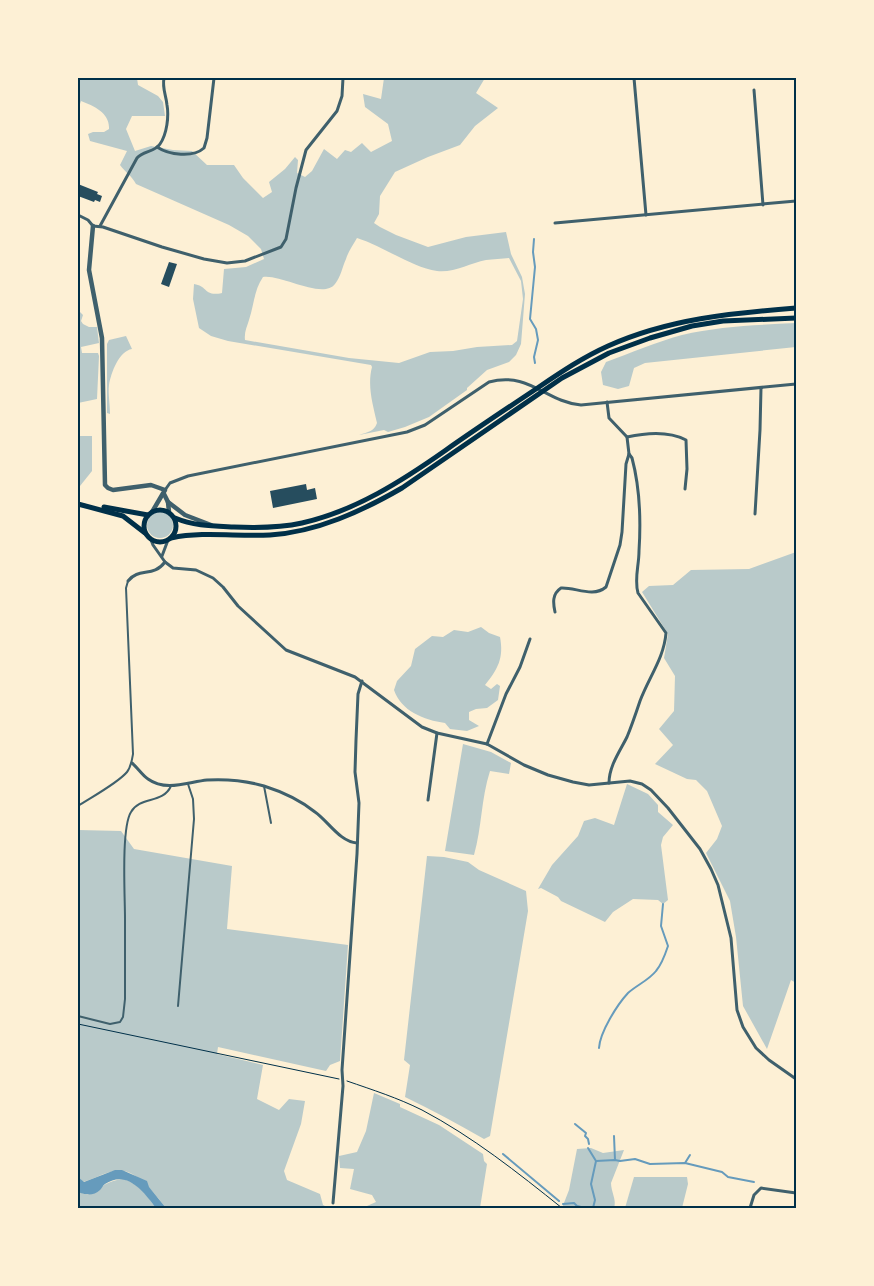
<svg xmlns="http://www.w3.org/2000/svg" width="874" height="1286" font-family="'PT Sans',sans-serif">
<style>
.green{fill:#b9caca;fill-rule:evenodd}
.water{fill:#669bbc}
.lines{fill:none;stroke-linecap:round;stroke-linejoin:round}
.stream{stroke:#669bbc;stroke-width:2}
.building{fill:#264d5e}
.path{stroke:#003049;stroke-width:1}
.service{stroke:#3f606c;stroke-width:2}
.minor{stroke:#3f606c;stroke-width:3}
.tertiary{stroke:#3f606c;stroke-width:4.5}
.secondary{stroke:#003049;stroke-width:5}
.neatline{fill:none;stroke:#003049;stroke-width:2}
</style>
<rect width="100%" height="100%" fill="#fdf0d5"/>
<g class="green">
<path d="M 78,78 L 137,78 L 138,85 L 158,96 L 163,102 L 165,116 L 132,116 L 126,129 L 135,151 L 151,146 L 173,150 L 192,151 L 207,165 L 234,165 L 243,178 L 263,198 L 272,192 L 269,182 L 285,169 L 295,157 L 298,160 L 297,173 L 305,177 L 312,171 L 324,149 L 337,159 L 345,150 L 351,152 L 362,143 L 371,152 L 392,141 L 388,124 L 365,107 L 363,94 L 381,99 L 384,78 L 485,78 L 476,93 L 498,108 L 475,126 L 460,145 L 428,157 L 395,172 L 380,196 L 379,214 L 374,223 L 380,227 L 396,235 L 428,247 L 466,237 L 506,232 L 511,254 L 522,277 L 525,294 L 521,344 L 516,355 L 509,362 L 487,370 L 467,388 L 467,390 L 429,417 L 405,427 L 388,432 L 384,430 L 359,435 C 367,432 374,432 377,423 C 373,405 367,386 372,367 L 371,365 L 228,341 L 211,336 L 199,328 L 193,299 L 194,284 C 208,286 204,297 222,293 L 224,269 L 246,267 L 264,259 L 261,249 L 248,236 L 229,225 L 136,184 C 132,176 125,172 120,165 L 127,151 L 90,141 L 88,134 L 93,132 L 104,132 L 109,129 C 110,113 94,106 81,101 L 78,110 ZM 357,238 C 383,246 411,267 437,271 C 454,273 470,263 486,260 C 493,259 502,259 509,258 L 521,281 L 523,299 L 517,341 L 512,345 L 477,347 L 453,351 L 430,352 L 399,363 L 349,358 L 245,340 C 244,332 247,327 249,320 C 254,305 254,290 263,277 C 281,274 323,300 335,284 C 341,276 342,268 346,259 C 348,252 353,245 357,238 Z"/>
<polygon points="78,301 79,311 83,315 81,321 83,324 89,327 97,327 99,343 81,347 82,353 98,353 99,356 97,399 78,403"/>
<path d="M 796,323 L 796,347 L 645,363 L 634,368 L 629,386 L 618,389 L 603,385 L 601,372 L 606,362 C 631,353 656,342 682,335 C 719,326 759,325 796,323 Z"/>
<path d="M 126,336 L 132,349 C 119,351 111,373 109,385 C 108,394 110,404 110,414 L 107,413 L 107,344 L 109,340 Z"/>
<polygon points="78,436 92,436 92,471 80,486 78,485"/>
<circle cx="160" cy="525" r="13"/>
<polygon points="796,552 796,983 791,980 767,1049 743,1006 736,937 730,901 706,853 717,839 722,826 707,791 696,780 687,779 655,764 673,745 659,729 674,711 675,676 664,658 668,634 642,592 649,586 673,585 691,570 749,569"/>
<path d="M 481,627 L 489,633 L 500,637 C 504,658 498,669 485,685 L 491,689 L 497,684 L 500,686 L 498,700 L 487,708 L 476,709 L 469,712 L 469,720 L 479,726 L 467,731 L 450,729 L 445,723 C 424,720 401,711 394,690 L 397,681 L 411,666 L 415,649 L 432,636 L 443,637 L 454,630 L 468,632 Z"/>
<path d="M 463,744 L 491,752 L 511,763 L 509,774 L 490,771 C 481,799 482,827 474,855 L 445,851 Z"/>
<polygon points="627,784 648,794 658,805 658,812 673,825 663,837 661,845 668,900 663,904 658,900 633,899 613,912 605,922 561,901 558,897 541,888 538,889 552,865 578,836 584,821 595,818 614,825"/>
<path d="M 78,830 L 121,831 L 134,849 L 232,866 L 227,929 L 348,945 L 340,1061 L 330,1065 L 326,1071 L 218,1047 L 217,1054 L 263,1065 L 257,1099 L 279,1110 L 289,1099 L 305,1101 L 301,1124 L 284,1171 L 287,1180 L 320,1194 L 323,1205 L 329,1208 L 166,1208 C 155,1194 135,1166 114,1171 C 103,1173 94,1179 83,1182 L 78,1177 Z"/>
<path d="M 427,856 L 444,857 L 468,862 L 479,870 L 526,891 L 528,911 L 490,1136 L 484,1139 C 458,1124 432,1110 405,1097 L 410,1065 L 404,1060 Z"/>
<polygon points="374,1093 400,1104 400,1107 439,1125 483,1154 484,1161 487,1164 480,1208 366,1208 367,1206 376,1202 372,1195 350,1189 354,1169 340,1168 339,1156 357,1152 366,1131"/>
<path d="M 591,1148 L 603,1153 L 624,1150 L 611,1183 C 611,1192 617,1200 614,1208 L 562,1208 L 569,1190 L 577,1149 Z"/>
<polygon points="634,1177 687,1177 688,1184 682,1208 625,1208"/>
<path d="M 123,1179 C 138,1183 147,1196 156,1208 L 78,1208 L 78,1192 L 88,1195 C 99,1188 109,1180 123,1179 Z"/>
</g>
<path class="water" d="M 115,1170 L 122,1170 L 147,1181 L 149,1187 L 166,1208 L 156,1208 C 144,1192 127,1169 105,1184 C 102,1186 103,1187 100,1190 C 94,1196 85,1195 78,1192 L 78,1177 L 84,1182 Z"/>
<g class="lines">
<g class="stream">
<polyline points="534,239 533,252 535,267 530,319 536,329 538,340 534,357 535,363"/>
<path d="M 599,1048 C 600,1032 617,1005 628,993 C 637,985 649,980 656,971 C 662,964 665,955 668,946 L 661,926 L 663,904"/>
<polyline points="575,1124 586,1133 585,1136 588,1139 589,1144"/>
<polyline points="614,1136 615,1160"/>
<polyline points="588,1148 596,1161 591,1184 595,1200 593,1208"/>
<polyline points="503,1154 559,1201"/>
<polyline points="596,1161 615,1160 620,1161 635,1159 650,1164 685,1163 722,1172 728,1177 754,1182"/>
<polyline points="685,1163 690,1155"/>
<polyline points="563,1204 574,1203 577,1206 585,1208"/>
</g>
</g>
<g class="building">
<polygon points="78,184 98,192 97,194 102,196 100,202 95,200 94,202 78,196"/>
<polygon points="169,262 177,264 169,287 161,284"/>
<polygon points="306,484 307,490 315,488 317,499 273,508 270,491"/>
</g>
<g class="lines">
<g class="path">
<polyline points="78,1024 339,1079"/>
<path d="M 347,1081 C 373,1090 398,1098 422,1110 C 473,1137 517,1172 562,1208"/>
</g>
<g class="service">
<polyline points="264,786 271,823"/>
<path d="M 78,806 C 90,798 118,783 127,772 C 131,767 132,760 133,754 L 126,588 L 128,581"/>
<polyline points="178,1006 194,819 193,799 188,784"/>
<path d="M 78,1016 L 110,1024 L 120,1022 L 123,1017 L 125,999 C 125,972 125,945 125,918 C 125,896 121,828 131,812 C 140,796 163,804 171,786"/>
</g>
<g class="minor">
<polyline points="634,78 646,215"/>
<polyline points="754,90 763,205"/>
<path d="M 157,147 C 169,155 193,158 204,148 L 207,138 L 214,78"/>
<polyline points="78,215 88,220 93,226 103,227 162,247 204,259 227,263 245,261 281,247 286,239 296,188 306,150 337,111 342,96 343,78"/>
<polyline points="555,223 796,201"/>
<path d="M 100,226 L 137,158 C 143,151 155,152 160,144 C 167,134 169,116 167,105 C 166,95 162,88 164,78"/>
<path d="M 627,437 C 645,433 669,431 686,440 L 687,469 L 685,489"/>
<path d="M 165,490 L 170,483 L 188,476 L 407,432 L 425,425 L 489,382 C 529,371 546,402 581,405 L 796,384"/>
<polyline points="755,514 760,430 761,388"/>
<polyline points="151,540 153,545 165,562 173,568 196,570 213,578 223,587 238,606 286,650 355,677 422,727 437,733 487,744 524,765 548,775 573,782 589,785 630,781 642,784 651,790 668,808 700,849 711,869 718,885 731,938 737,1010 743,1027 756,1048 769,1060 796,1079"/>
<polyline points="162,556 168,540"/>
<path d="M 128,581 C 139,567 153,578 165,562"/>
<path d="M 555,612 C 553,603 552,594 561,588 C 575,587 593,598 606,587 L 620,545 L 622,532 L 626,464 L 629,454 L 627,437 L 609,418 L 607,402"/>
<polyline points="487,744 506,694 520,667 530,639"/>
<path d="M 132,763 C 138,768 142,775 148,779 C 166,792 188,782 207,780 C 225,779 247,781 264,786 C 283,792 300,800 315,812 C 328,821 340,842 357,843"/>
<path d="M 609,783 C 609,766 620,751 627,737 C 632,725 636,713 640,701 C 649,677 664,658 666,633 L 638,593 C 634,579 639,566 639,551 C 641,520 640,488 632,458 L 629,454"/>
<polyline points="428,800 437,733"/>
<polyline points="333,1203 343,1086 342,1070 357,854 359,803 355,772 356,740 358,694 362,681"/>
<polyline points="750,1208 754,1195 761,1188 796,1193"/>
</g>
<g class="tertiary">
<polyline points="93,226 89,270 102,338 105,485 108,488 113,490 151,485 165,490 152,512"/>
<polyline points="164,494 168,502 169,512"/>
<polyline points="168,502 185,515 211,525"/>
</g>
<g class="secondary">
<polyline points="78,504 123,516 145,533"/>
<polyline points="104,507 148,515"/>
<circle cx="160" cy="526" r="16"/>
<path d="M 175,518 C 194,526 213,526 234,527 C 257,528 279,528 302,523 C 355,511 402,481 446,450 C 473,431 500,413 527,395 C 554,377 579,359 608,346 C 668,319 732,313 796,308"/>
<path d="M 171,538 C 205,531 237,537 270,535 C 317,532 362,511 402,488 L 562,378 L 609,353 L 650,338 L 692,326 L 723,321 L 796,318"/>
</g>
</g>
<rect width="874" height="1286" fill="none" stroke="#fdf0d5" stroke-width="158"/>
<rect x="79" y="79" width="716" height="1128" class="neatline"/>
</svg>
